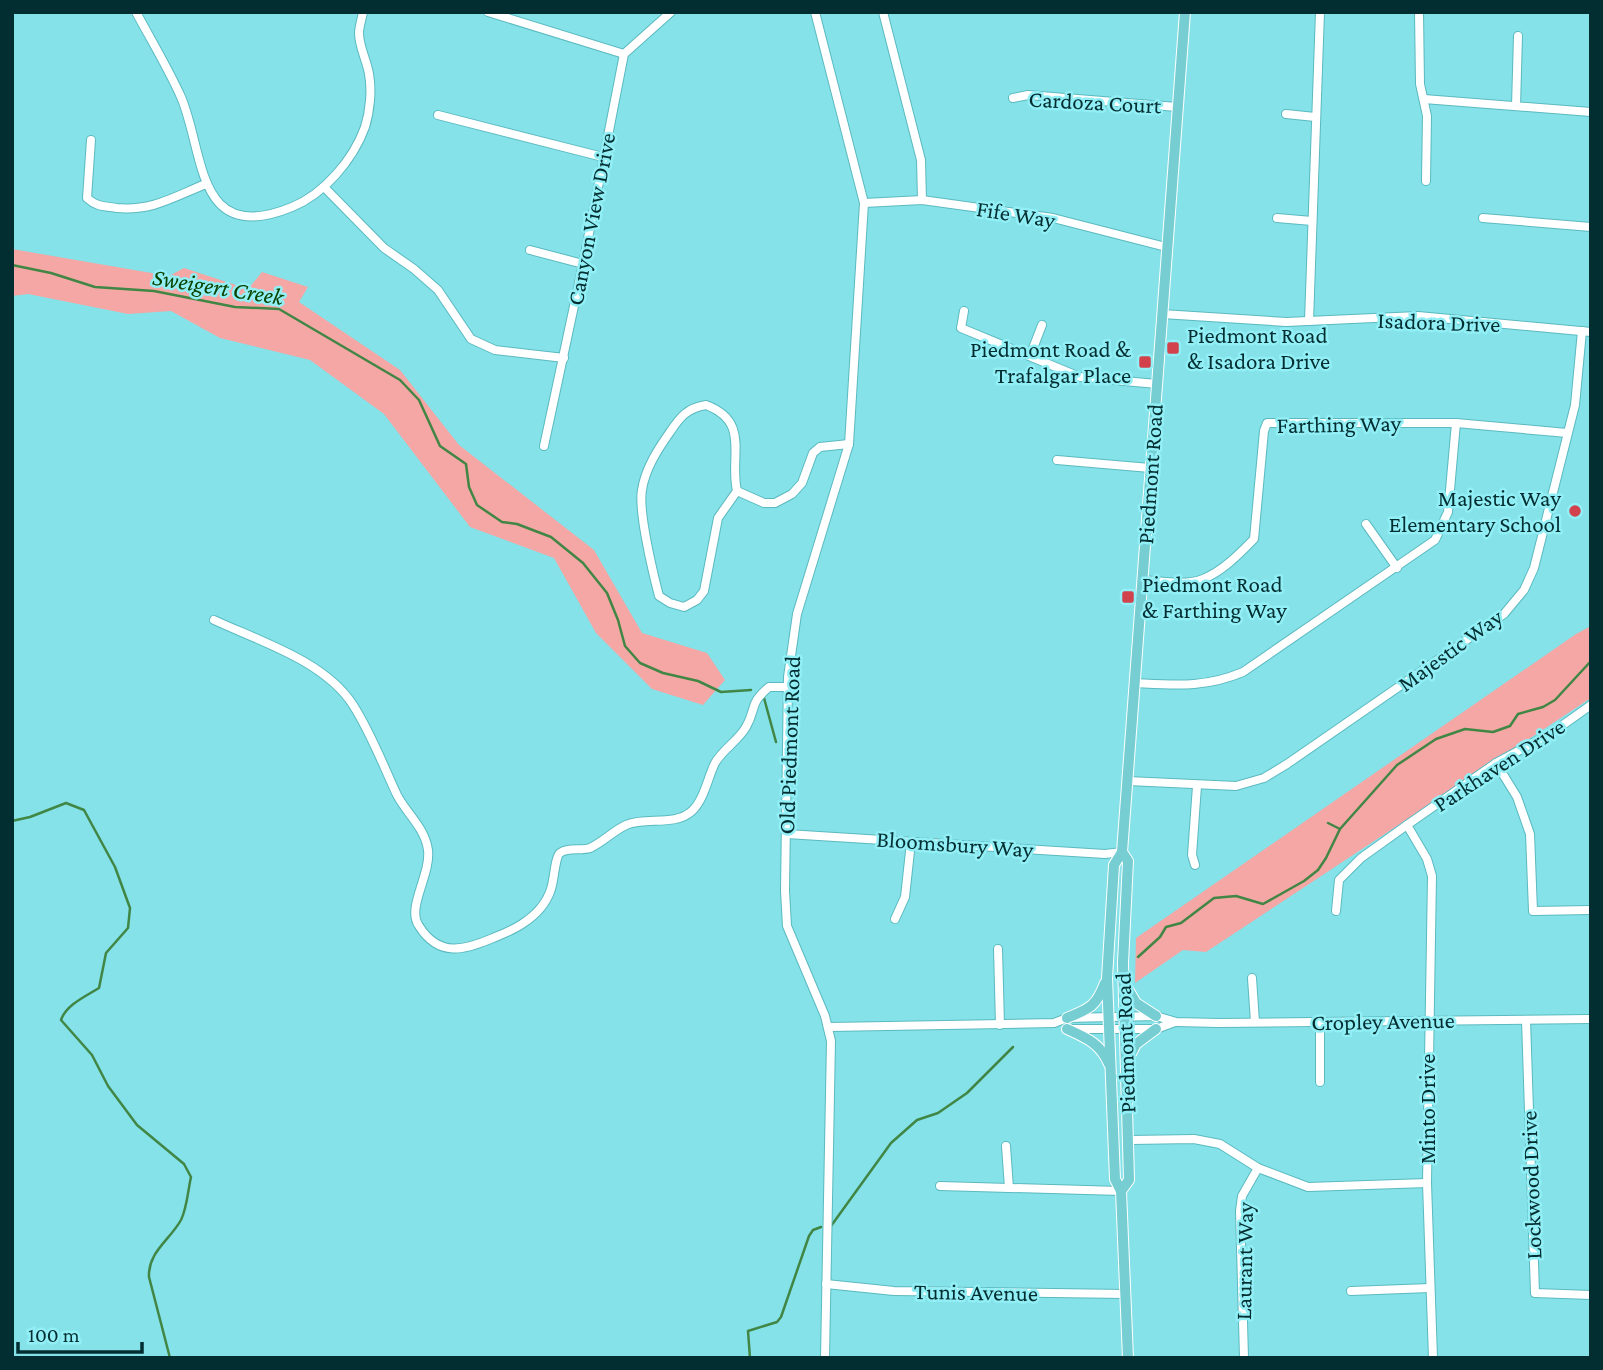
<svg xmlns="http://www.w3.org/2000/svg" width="1603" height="1370" font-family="'Crimson Pro',serif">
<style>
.green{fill:#f5a7a5}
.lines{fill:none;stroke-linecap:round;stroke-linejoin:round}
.stream{stroke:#418645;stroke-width:2.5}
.minor-casing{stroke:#5bbac0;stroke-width:10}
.major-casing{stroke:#fff;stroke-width:12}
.minor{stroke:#fff;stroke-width:8}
.major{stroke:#76ced3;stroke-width:10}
.poi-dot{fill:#d2424c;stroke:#91eff5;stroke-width:2.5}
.labels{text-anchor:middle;stroke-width:5;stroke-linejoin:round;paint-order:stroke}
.street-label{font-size:23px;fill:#032e31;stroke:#91eff5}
.poi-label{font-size:23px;fill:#032e31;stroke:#91eff5;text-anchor:start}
.water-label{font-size:24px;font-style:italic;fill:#0a4300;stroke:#91eff5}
</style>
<rect width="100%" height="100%" fill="#84e2e8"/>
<g class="green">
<polygon points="12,249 169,276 184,268 248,289 262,272 308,287 299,302 400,370 459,445 594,550 642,633 707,653 725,680 703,705 652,689 596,633 554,558 470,527 384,414 310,360 220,338 171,311 128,314 28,294 12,296"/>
<polygon points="1591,626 1591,698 1206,952 1183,950 1135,983 1136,938 1576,634"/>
</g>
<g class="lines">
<g class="stream">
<polyline points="12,265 51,273 95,287 154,291 235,307 279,309 400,380 419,400 440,446 466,464 469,487 477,505 502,522 517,524 551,537 583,563 607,593 618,620 625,646 640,663 663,673 698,681 721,692 751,690"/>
<polyline points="764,698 776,742"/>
<path d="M 12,821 L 30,817 L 66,803 L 84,810 L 115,867 L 130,908 L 128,928 L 106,953 L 99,988 C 86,996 66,1005 61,1020 L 92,1055 L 108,1086 L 137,1125 L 184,1164 L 191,1177 C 188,1190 187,1208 181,1220 C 169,1241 148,1252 149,1277 L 170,1358"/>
<polyline points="1328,823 1340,829"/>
<polyline points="1138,957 1160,937 1166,927 1181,923 1214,898 1236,896 1263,904 1304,881 1318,870 1326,858 1340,829 1397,765 1436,739 1465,729 1493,732 1510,726 1518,714 1543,707 1555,700 1591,661"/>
<polyline points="831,1226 891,1143 917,1120 938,1113 967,1093 1013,1047"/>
<polyline points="750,1358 748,1331 777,1322 781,1317 809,1236 813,1230 821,1227"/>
</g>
<defs>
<g id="minor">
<path d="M 136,12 C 151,40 168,68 181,97 C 205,153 195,247 292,207 C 324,194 353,160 365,127 C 370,111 372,90 369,74 C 367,61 359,47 359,33 C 359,27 362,18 363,12"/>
<polyline points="488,12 624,54"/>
<polyline points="815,12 864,203 849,444 797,614 788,677 785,891 787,926 825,1016 831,1041 825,1358"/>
<polyline points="883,12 921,160 922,200"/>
<polyline points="1419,12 1420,84 1427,116 1426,181"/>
<polyline points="1013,98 1028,95 1177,107"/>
<polyline points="1424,99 1591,112"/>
<polyline points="1516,106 1518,36"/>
<polyline points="1286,114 1315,117"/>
<polyline points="438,115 603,157"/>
<path d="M 91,140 L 87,198 C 97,207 104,206 117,208 C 153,211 173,197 206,184"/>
<polyline points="324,187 384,248 414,269 438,290 471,339 495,350 564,358"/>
<polyline points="864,203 922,200 1053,218 1166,247"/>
<polyline points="1277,218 1312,221"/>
<polyline points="1483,218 1591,227"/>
<polyline points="530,250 583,264"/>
<polyline points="964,311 961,328 1080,377 1157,384"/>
<polyline points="1162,314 1286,322 1418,316 1591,332"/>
<polyline points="1309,321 1320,12"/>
<polyline points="1030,356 1042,325"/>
<path d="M 706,405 C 751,422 729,456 737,491 L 718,518 L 704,591 L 697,600 L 684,607 L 670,603 L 659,596 C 653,573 638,511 642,490 C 645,469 658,449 670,432 C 680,417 687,408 706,405 Z"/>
<polyline points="544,446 583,264 624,54 671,12"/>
<polyline points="1057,460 1150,468"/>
<polyline points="737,491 764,503 775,503 792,494 802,483 813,453 820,447 849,444"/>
<polyline points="1366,524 1397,568"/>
<path d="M 1143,580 C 1160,581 1186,586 1203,579 C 1223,571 1239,554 1254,539 L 1264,431 L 1267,423 L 1456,423 L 1567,433"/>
<path d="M 214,620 C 259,641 325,661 353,705 C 371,733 383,765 397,795 C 407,814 425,828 428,850 C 431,875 406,908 419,926 C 439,958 465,950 493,938 C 503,934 513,930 522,924 C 536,915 546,905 551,889 C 554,881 555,857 560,853 C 567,847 581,851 590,848 C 603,842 613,831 626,825 C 646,816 674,827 692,811 C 704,800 708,777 715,763 C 723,749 738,741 746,727 C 757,708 748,705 769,687 L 788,687"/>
<path d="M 1135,683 C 1176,685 1205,688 1243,672 L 1435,540 L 1448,512 L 1456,423"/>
<polyline points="1496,763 1517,797 1530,834 1533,911 1591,910"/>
<polyline points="1128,781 1236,786 1264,778 1287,764 1504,614 1524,590 1534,568 1575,405 1582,331"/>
<polyline points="1407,825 1427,859 1432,876 1427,1183 1433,1358"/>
<polyline points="787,834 1105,854 1122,852"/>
<polyline points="1195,865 1192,855 1197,786"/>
<polyline points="1336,911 1339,880 1361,858 1407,825 1496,763 1553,732 1591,705"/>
<polyline points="895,919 905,897 911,842"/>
<polyline points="998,949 1000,1025"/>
<polyline points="1252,978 1255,1022"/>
<polyline points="1526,1020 1535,1293 1591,1295"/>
<polyline points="829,1027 1054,1023 1067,1018 1156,1016 1176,1022 1218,1023 1591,1019"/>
<polyline points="1070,1029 1156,1029 1175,1022"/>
<polyline points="1320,1082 1320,1022"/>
<polyline points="1130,1140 1194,1139 1220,1144 1258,1168 1308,1187 1427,1183"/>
<polyline points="1006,1146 1009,1188"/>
<polyline points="940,1186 1121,1191"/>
<polyline points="826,1284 894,1291 1126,1294"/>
<polyline points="1351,1291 1430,1288"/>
<polyline points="1244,1358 1240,1211 1242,1196 1258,1168"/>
</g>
<g id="major">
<polyline points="1125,984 1136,1003 1156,1016"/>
<path d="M 1067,1018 C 1089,1009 1096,1007 1105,983"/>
<path d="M 1067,1029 C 1087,1038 1101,1044 1109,1064"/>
<polyline points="1126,1063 1136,1044 1156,1029"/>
<polyline points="1121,1191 1129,1180 1123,963 1128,861 1122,852"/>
<polyline points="1128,1358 1121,1191 1115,1179 1107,978 1114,865 1122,852 1185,12"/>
</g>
</defs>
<use href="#minor" class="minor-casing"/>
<use href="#major" class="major-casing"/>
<use href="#minor" class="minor"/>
<use href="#major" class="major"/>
</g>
<g class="poi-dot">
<rect x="1166" y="341" width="14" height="14" rx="3.5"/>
<rect x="1138" y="355" width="14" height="14" rx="3.5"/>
<circle cx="1575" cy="511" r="7"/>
<rect x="1121" y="590" width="14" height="14" rx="3.5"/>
</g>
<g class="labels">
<g class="street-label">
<text transform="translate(1095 102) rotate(3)" y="8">Cardoza Court</text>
<text transform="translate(1016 214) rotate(9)" y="8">Fife Way</text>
<text transform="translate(591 219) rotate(-79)" y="8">Canyon View Drive</text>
<text transform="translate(1439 322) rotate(2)" y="8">Isadora Drive</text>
<text transform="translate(1339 424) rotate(-1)" y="8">Farthing Way</text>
<text transform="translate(1150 474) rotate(-86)" y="8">Piedmont Road</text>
<text transform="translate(1450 650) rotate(-36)" y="8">Majestic Way</text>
<text transform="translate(789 745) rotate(-88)" y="8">Old Piedmont Road</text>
<text transform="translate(1499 765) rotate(-33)" y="8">Parkhaven Drive</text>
<text transform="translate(955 844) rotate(4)" y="8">Bloomsbury Way</text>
<text transform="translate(1383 1021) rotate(-1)" y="8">Cropley Avenue</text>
<text transform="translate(1125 1043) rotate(-92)" y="8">Piedmont Road</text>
<text transform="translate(1427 1109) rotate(-90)" y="8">Minto Drive</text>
<text transform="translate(1531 1185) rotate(-92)" y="8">Lockwood Drive</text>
<text transform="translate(1244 1261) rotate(-89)" y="8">Laurant Way</text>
<text transform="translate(976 1292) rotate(1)" y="8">Tunis Avenue</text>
</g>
<g class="poi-label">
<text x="1187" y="343">Piedmont Road<tspan x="1187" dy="26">&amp; Isadora Drive</tspan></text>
<text x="1131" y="357" text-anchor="end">Piedmont Road &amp;<tspan x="1131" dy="26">Trafalgar Place</tspan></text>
<text x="1561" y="506" text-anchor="end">Majestic Way<tspan x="1561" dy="26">Elementary School</tspan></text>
<text x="1142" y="592">Piedmont Road<tspan x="1142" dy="26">&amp; Farthing Way</tspan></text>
</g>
<g class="water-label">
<text transform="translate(218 287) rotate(9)" y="8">Sweigert Creek</text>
</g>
</g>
<rect width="1603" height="1370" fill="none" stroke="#032e31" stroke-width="28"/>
<path d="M18 1342v10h124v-10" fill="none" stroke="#032e31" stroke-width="3.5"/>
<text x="28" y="1342" font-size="21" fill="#032e31" stroke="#91eff5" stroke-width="5" paint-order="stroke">100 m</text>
</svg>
